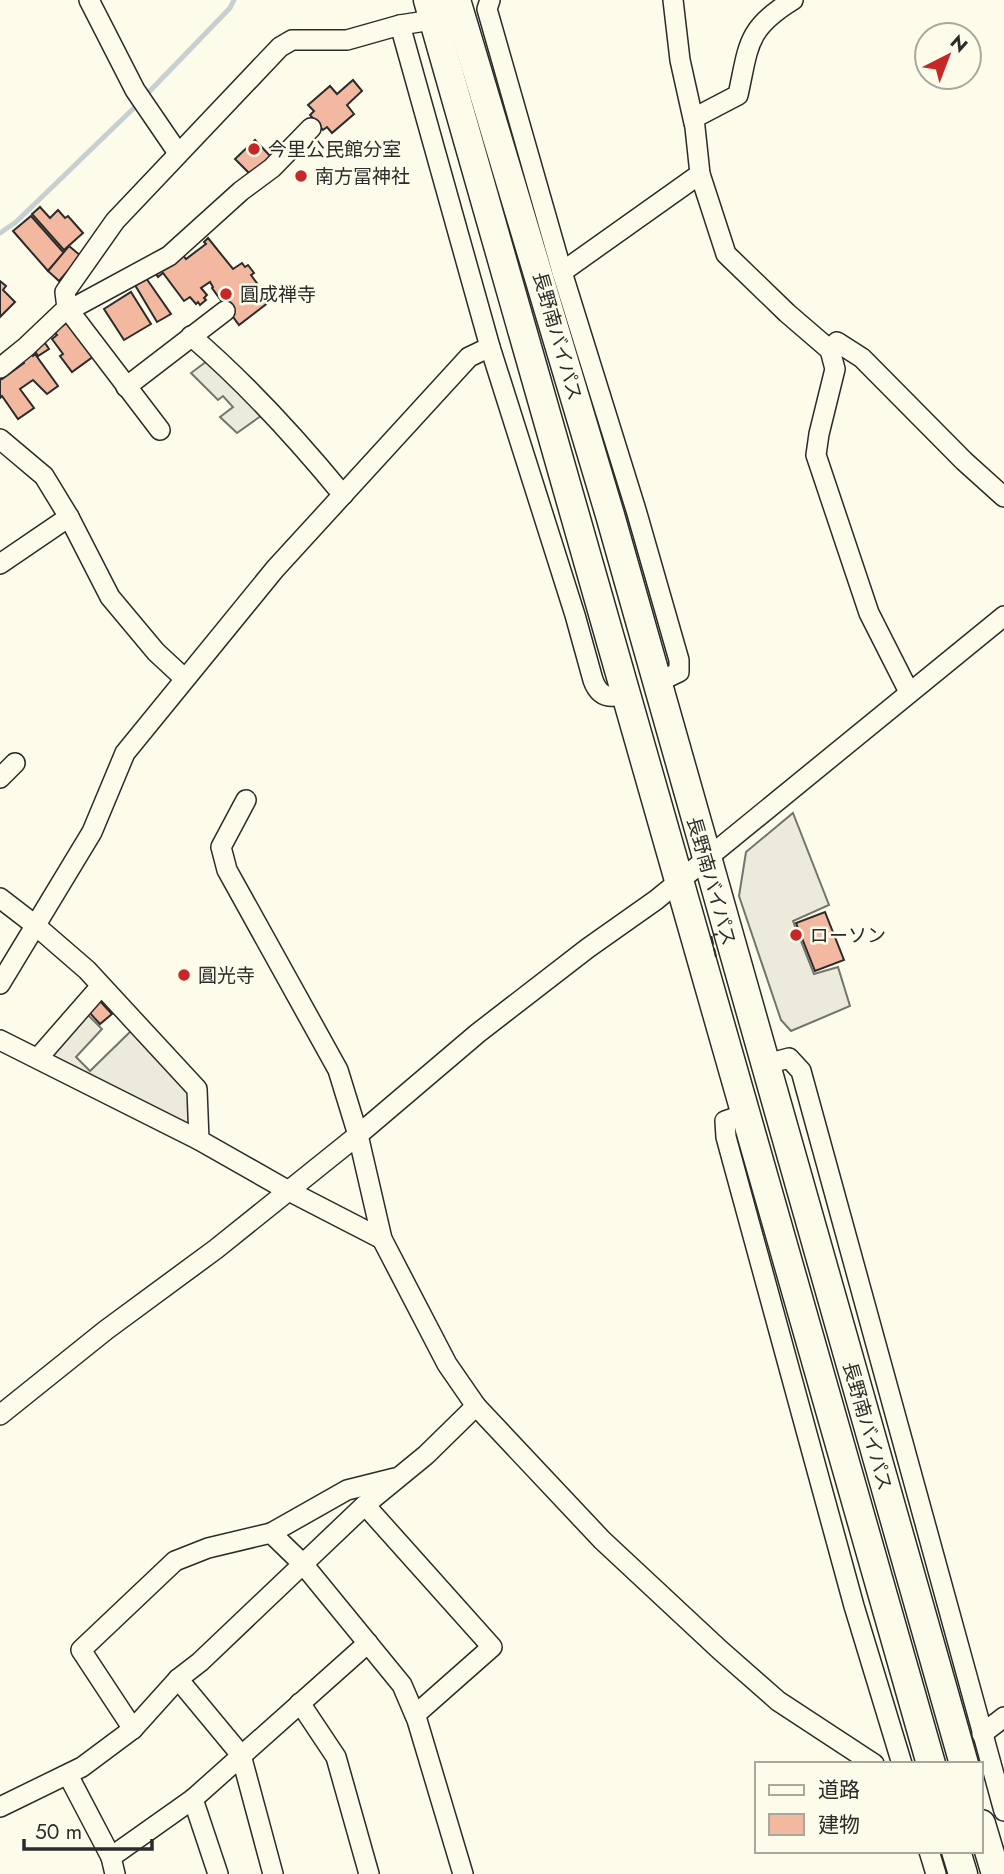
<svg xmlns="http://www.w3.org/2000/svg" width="1004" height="1874" font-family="Jost,'Noto Sans JP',sans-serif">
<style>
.parking{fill:#eceadb;stroke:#74746e;stroke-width:2}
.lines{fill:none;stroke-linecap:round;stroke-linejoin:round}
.stream{stroke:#c7d0d0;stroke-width:5}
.building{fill:#f2b8a0;stroke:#2b2b2b;stroke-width:2}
.minor-casing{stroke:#2b2b2b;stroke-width:22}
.highway-casing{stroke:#2b2b2b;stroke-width:31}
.minor{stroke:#fdfbea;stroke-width:19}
.highway{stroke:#fdfbea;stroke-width:28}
.fence{stroke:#2b2b2b;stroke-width:2;stroke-dasharray:9 3.5;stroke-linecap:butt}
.poi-dot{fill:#c62828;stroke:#fdfbea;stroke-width:2.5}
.labels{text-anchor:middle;stroke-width:5;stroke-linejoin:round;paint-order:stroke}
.poi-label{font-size:19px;fill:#2b2b2b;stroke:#fdfbea;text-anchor:start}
.street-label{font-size:19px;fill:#2b2b2b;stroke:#fdfbea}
</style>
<rect width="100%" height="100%" fill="#fdfbea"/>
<g class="parking">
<polygon points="211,358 265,413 237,433 220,417 233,407 223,396 218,400 191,373"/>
<polygon points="793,813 829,905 793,921 814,974 838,967 850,1006 791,1031 781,1020 739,896 746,852"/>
<polygon points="84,1011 102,1029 76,1057 90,1071 134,1028 192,1089 192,1130 46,1053"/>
</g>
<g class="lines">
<g class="stream">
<polyline points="147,94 230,8 234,0"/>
<polyline points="0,233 16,222 138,104"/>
</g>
</g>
<g class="building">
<polygon points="353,80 362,91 347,105 354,114 332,133 327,127 323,130 310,115 314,111 308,105 330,86 337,94"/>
<polygon points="255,140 273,159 254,178 235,159"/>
<polygon points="40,207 50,218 58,210 65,218 68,216 83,233 64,250 32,214"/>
<polygon points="31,216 64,253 48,271 13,231"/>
<polygon points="208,238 233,269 242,263 245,267 248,265 254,273 251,275 262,290 265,288 273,299 239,325 212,288 213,287 210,282 201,288 207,295 204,298 206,300 200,305 198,302 196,304 190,297 184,301 163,273 158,277 156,274 182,254 186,259 206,244 204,242"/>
<polygon points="69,246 81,256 59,281 48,271"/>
<polygon points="146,278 171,314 157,322 135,285"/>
<polygon points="0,281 6,286 3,290 15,302 0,317"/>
<polygon points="131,292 151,324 124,340 104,309"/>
<polygon points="68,322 94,356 72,372 60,356 63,354 52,339 57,335 54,332"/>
<polygon points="43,340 49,349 38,356 33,348"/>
<polygon points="29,351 33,356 35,354 58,386 47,394 33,380 20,389 34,408 18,419 2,396 0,398 0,376 2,379 24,363 20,357"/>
<polygon points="825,912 844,960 815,971 796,923"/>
<polygon points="99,1000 112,1014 100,1024 88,1011"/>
</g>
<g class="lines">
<defs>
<g id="minor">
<polyline points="89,0 135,90 178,153"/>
<polyline points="490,0 487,9 562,272 636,510 679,660 679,672 656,683"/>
<polyline points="673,0 680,60 694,123"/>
<path d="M 793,0 C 746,29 749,45 738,95 L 694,118 L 700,174 L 726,254 L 787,313 L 830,350 L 835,369 L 819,434 L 816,455 L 869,613 L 909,692"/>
<path d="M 400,25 L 490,347 L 575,615 L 593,680 C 599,697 609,699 625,694"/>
<polyline points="562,272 700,174"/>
<path d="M 191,336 C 247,384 297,439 343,495"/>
<polyline points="830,350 837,342 862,358 964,461 1004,497"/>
<polyline points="0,368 26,347 67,308 65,292 115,221 280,47 292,40 347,40 400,25 445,18"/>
<polyline points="126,387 225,311"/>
<polyline points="160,430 67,308 73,308 169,256 241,191 272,168 311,128"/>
<polyline points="0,439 44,476 69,517 110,597 156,652 184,678"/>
<polyline points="0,564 69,517"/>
<polyline points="0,778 15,763"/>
<polyline points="246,800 221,847 227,870 338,1070 358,1135 382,1239 447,1364 476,1406 602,1540 720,1650 778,1701 874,1764"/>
<polyline points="0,898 35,925 87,970 197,1089 199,1140"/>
<polyline points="0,984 92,832 125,753 275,569 469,357 490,347"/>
<polyline points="0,1040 199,1140 287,1190 382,1239"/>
<polyline points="38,1058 100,987"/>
<polyline points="767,1064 789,1058 801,1071 1004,1811"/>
<polyline points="745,1114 725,1121 726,1137 854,1606 902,1764"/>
<polyline points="0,1415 106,1330 216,1249 358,1135 478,1033 588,948 656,900 1004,616"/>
<polyline points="365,1505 492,1647 415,1715"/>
<polyline points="271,1533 303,1564 402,1685 417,1720 463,1874"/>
<polyline points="178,1679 241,1755 273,1874"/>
<polyline points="300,1703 336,1757 369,1874"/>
<polyline points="133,1729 81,1650 175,1561 208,1548 271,1533 347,1490 395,1478"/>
<polyline points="982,1734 1004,1717"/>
<polyline points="68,1775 111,1857"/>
<polyline points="193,1799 218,1874"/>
<polyline points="0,1807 82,1767 133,1729 178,1679 200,1662 365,1505 426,1455 476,1406"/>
<polyline points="929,1851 936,1874"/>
<polyline points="115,1874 111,1857 193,1799 368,1643"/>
</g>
<g id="highway">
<polyline points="428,0 931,1764"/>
<polyline points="456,0 610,515 964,1764"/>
<polyline points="981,1824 996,1874"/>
<polyline points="956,1851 963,1874"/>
</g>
</defs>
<use href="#minor" class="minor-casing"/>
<use href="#highway" class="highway-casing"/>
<use href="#minor" class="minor"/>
<use href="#highway" class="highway"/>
<polyline class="fence" points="716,957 711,935 719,934"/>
</g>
<g class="poi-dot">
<circle cx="254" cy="149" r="7"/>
<circle cx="301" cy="176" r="7"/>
<circle cx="226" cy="294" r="7"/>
<circle cx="796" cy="935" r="7"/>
<circle cx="184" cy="975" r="7"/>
</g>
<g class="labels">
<g class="poi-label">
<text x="268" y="156">今里公民館分室</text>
<text x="315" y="183">南方冨神社</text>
<text x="240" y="301">圓成禅寺</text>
<text x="810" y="942">ローソン</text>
<text x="198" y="982">圓光寺</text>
</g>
<g class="street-label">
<text transform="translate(558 336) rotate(74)" y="7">長野南バイパス</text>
<text transform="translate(712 881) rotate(74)" y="7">長野南バイパス</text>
<text transform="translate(868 1426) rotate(74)" y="7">長野南バイパス</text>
</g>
</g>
<rect x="755" y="1762" width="228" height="91" fill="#fdfbea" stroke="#a9a89e" stroke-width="2"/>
<rect x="769" y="1785" width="35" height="10" fill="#fdfbea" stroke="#a9a89e" stroke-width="2"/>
<text x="818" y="1797" font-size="21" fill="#2b2b2b">道路</text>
<rect x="769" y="1814" width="35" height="21" fill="#f2b8a0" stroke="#a9a89e" stroke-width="2"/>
<text x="818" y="1832" font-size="21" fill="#2b2b2b">建物</text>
<g transform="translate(948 56) rotate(42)"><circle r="33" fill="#fdfbea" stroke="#a9a89e" stroke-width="2"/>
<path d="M0-5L12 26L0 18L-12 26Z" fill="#c62828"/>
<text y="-10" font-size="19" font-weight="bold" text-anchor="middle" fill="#2b2b2b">N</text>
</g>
<path d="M24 1839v10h128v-10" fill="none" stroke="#2b2b2b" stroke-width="3.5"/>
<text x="35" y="1839" font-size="21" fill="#2b2b2b" stroke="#fdfbea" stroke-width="5" paint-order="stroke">50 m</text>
</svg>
